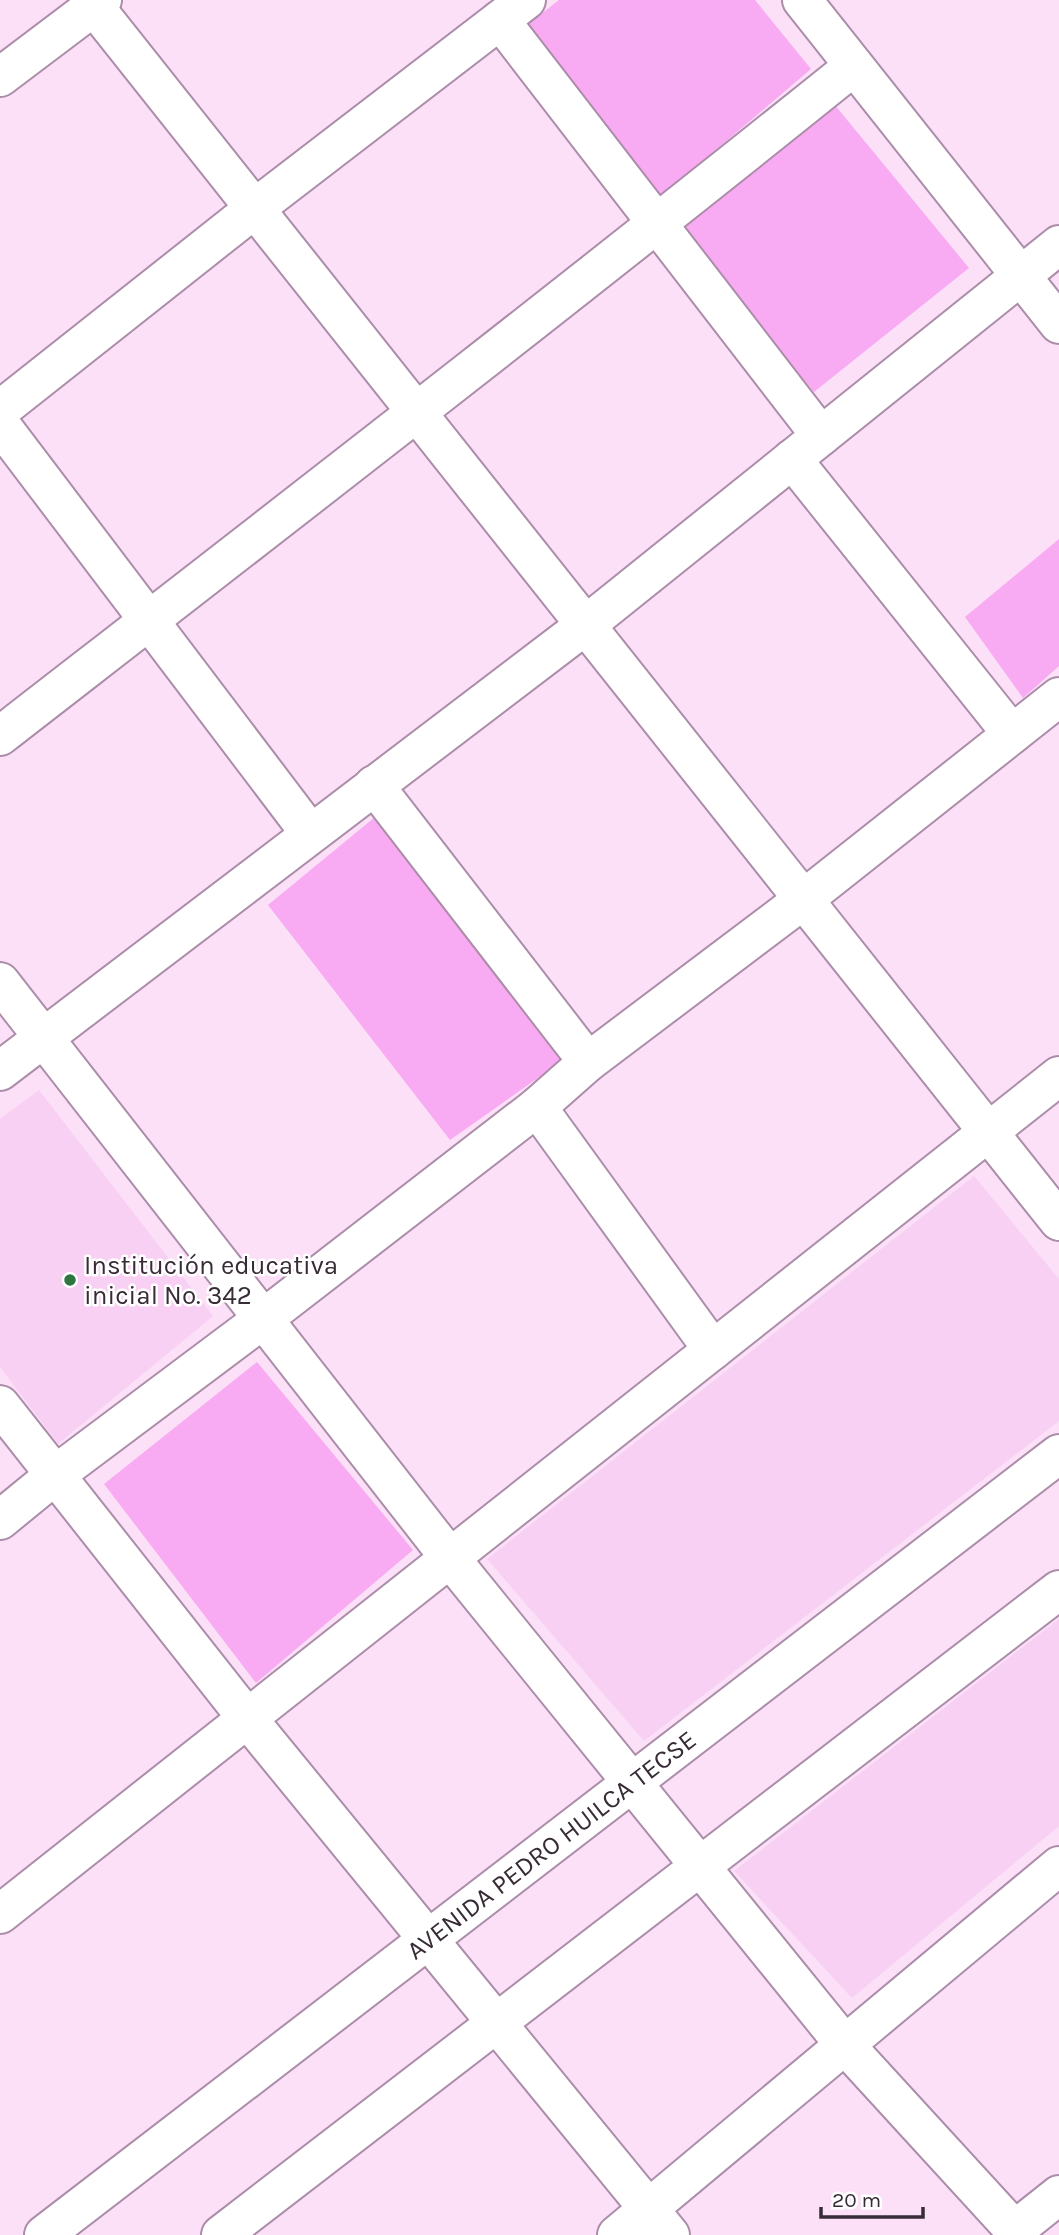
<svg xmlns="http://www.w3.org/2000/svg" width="1059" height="2235" font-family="Karla,sans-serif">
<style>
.built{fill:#f8d0f4}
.green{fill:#f8aaf2}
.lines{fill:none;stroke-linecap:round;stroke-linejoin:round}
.minor-casing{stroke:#ac8da9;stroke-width:42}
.secondary-casing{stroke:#ac8da9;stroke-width:42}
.minor{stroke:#fff;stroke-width:38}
.secondary{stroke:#fff;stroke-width:38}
.poi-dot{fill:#2f7540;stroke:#fff;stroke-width:2.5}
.labels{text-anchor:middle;stroke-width:5;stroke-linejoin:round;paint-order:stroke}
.poi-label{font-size:26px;fill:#372b36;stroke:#fff;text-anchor:start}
.street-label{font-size:26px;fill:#372b36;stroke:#fff}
</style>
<rect width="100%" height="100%" fill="#fbe0f8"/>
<g class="built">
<polygon points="39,1090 213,1316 58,1444 0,1367 0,1119"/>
<polygon points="974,1176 1059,1279 1059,1421 644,1741 487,1559"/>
<polygon points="1059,1619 1059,1826 852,1998 734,1871"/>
</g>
<g class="green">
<polygon points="559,0 755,0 811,69 657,200 522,29"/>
<polygon points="834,104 969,268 814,392 677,226"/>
<polygon points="1059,539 1059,666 1023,698 965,617"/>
<polygon points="375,817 562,1061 450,1140 268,905"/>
<polygon points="257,1362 413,1550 256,1683 104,1484"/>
</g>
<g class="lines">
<defs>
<g id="minor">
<polyline points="802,0 1059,324"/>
<polyline points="500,20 821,436"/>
<polyline points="0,77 102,0"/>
<polyline points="0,410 254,209 526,0"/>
<polyline points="0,424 310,833"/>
<polyline points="792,459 1012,734"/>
<path d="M 0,736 C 286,514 572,293 854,66"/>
<polyline points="374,785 588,1062"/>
<polyline points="0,982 450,1558 845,2045 1019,2235"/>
<polyline points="0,1071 587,624 1059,245"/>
<polyline points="537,1107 713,1350"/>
<polyline points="0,1405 247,1718 670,2235"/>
<polyline points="0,1520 55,1475 263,1319 537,1107 588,1062 804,899 1059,697"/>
<polyline points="0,1914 1059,1076"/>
<polyline points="1015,2230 1059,2195"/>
<polyline points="617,2235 1059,1866"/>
</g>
<g id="secondary">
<polyline points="89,0 1059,1221"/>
<path id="s1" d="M 44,2235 L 1059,1454"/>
<polyline points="221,2235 1059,1590"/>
</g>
</defs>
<use href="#minor" class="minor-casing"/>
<use href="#secondary" class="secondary-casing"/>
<use href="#minor" class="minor"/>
<use href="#secondary" class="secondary"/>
</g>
<circle class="poi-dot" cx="70" cy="1280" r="7"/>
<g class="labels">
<g class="poi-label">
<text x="84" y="1274">Institución educativa<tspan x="84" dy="30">inicial No. 342</tspan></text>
</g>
<g class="street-label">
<text dy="9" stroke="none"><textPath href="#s1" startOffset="640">AVENIDA PEDRO HUILCA TECSE</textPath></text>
</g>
</g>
<path d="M821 2207v10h102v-10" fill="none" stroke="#372b36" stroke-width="3.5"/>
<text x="832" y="2207" font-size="21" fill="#372b36" stroke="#ffffff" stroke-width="5" paint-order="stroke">20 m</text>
</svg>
